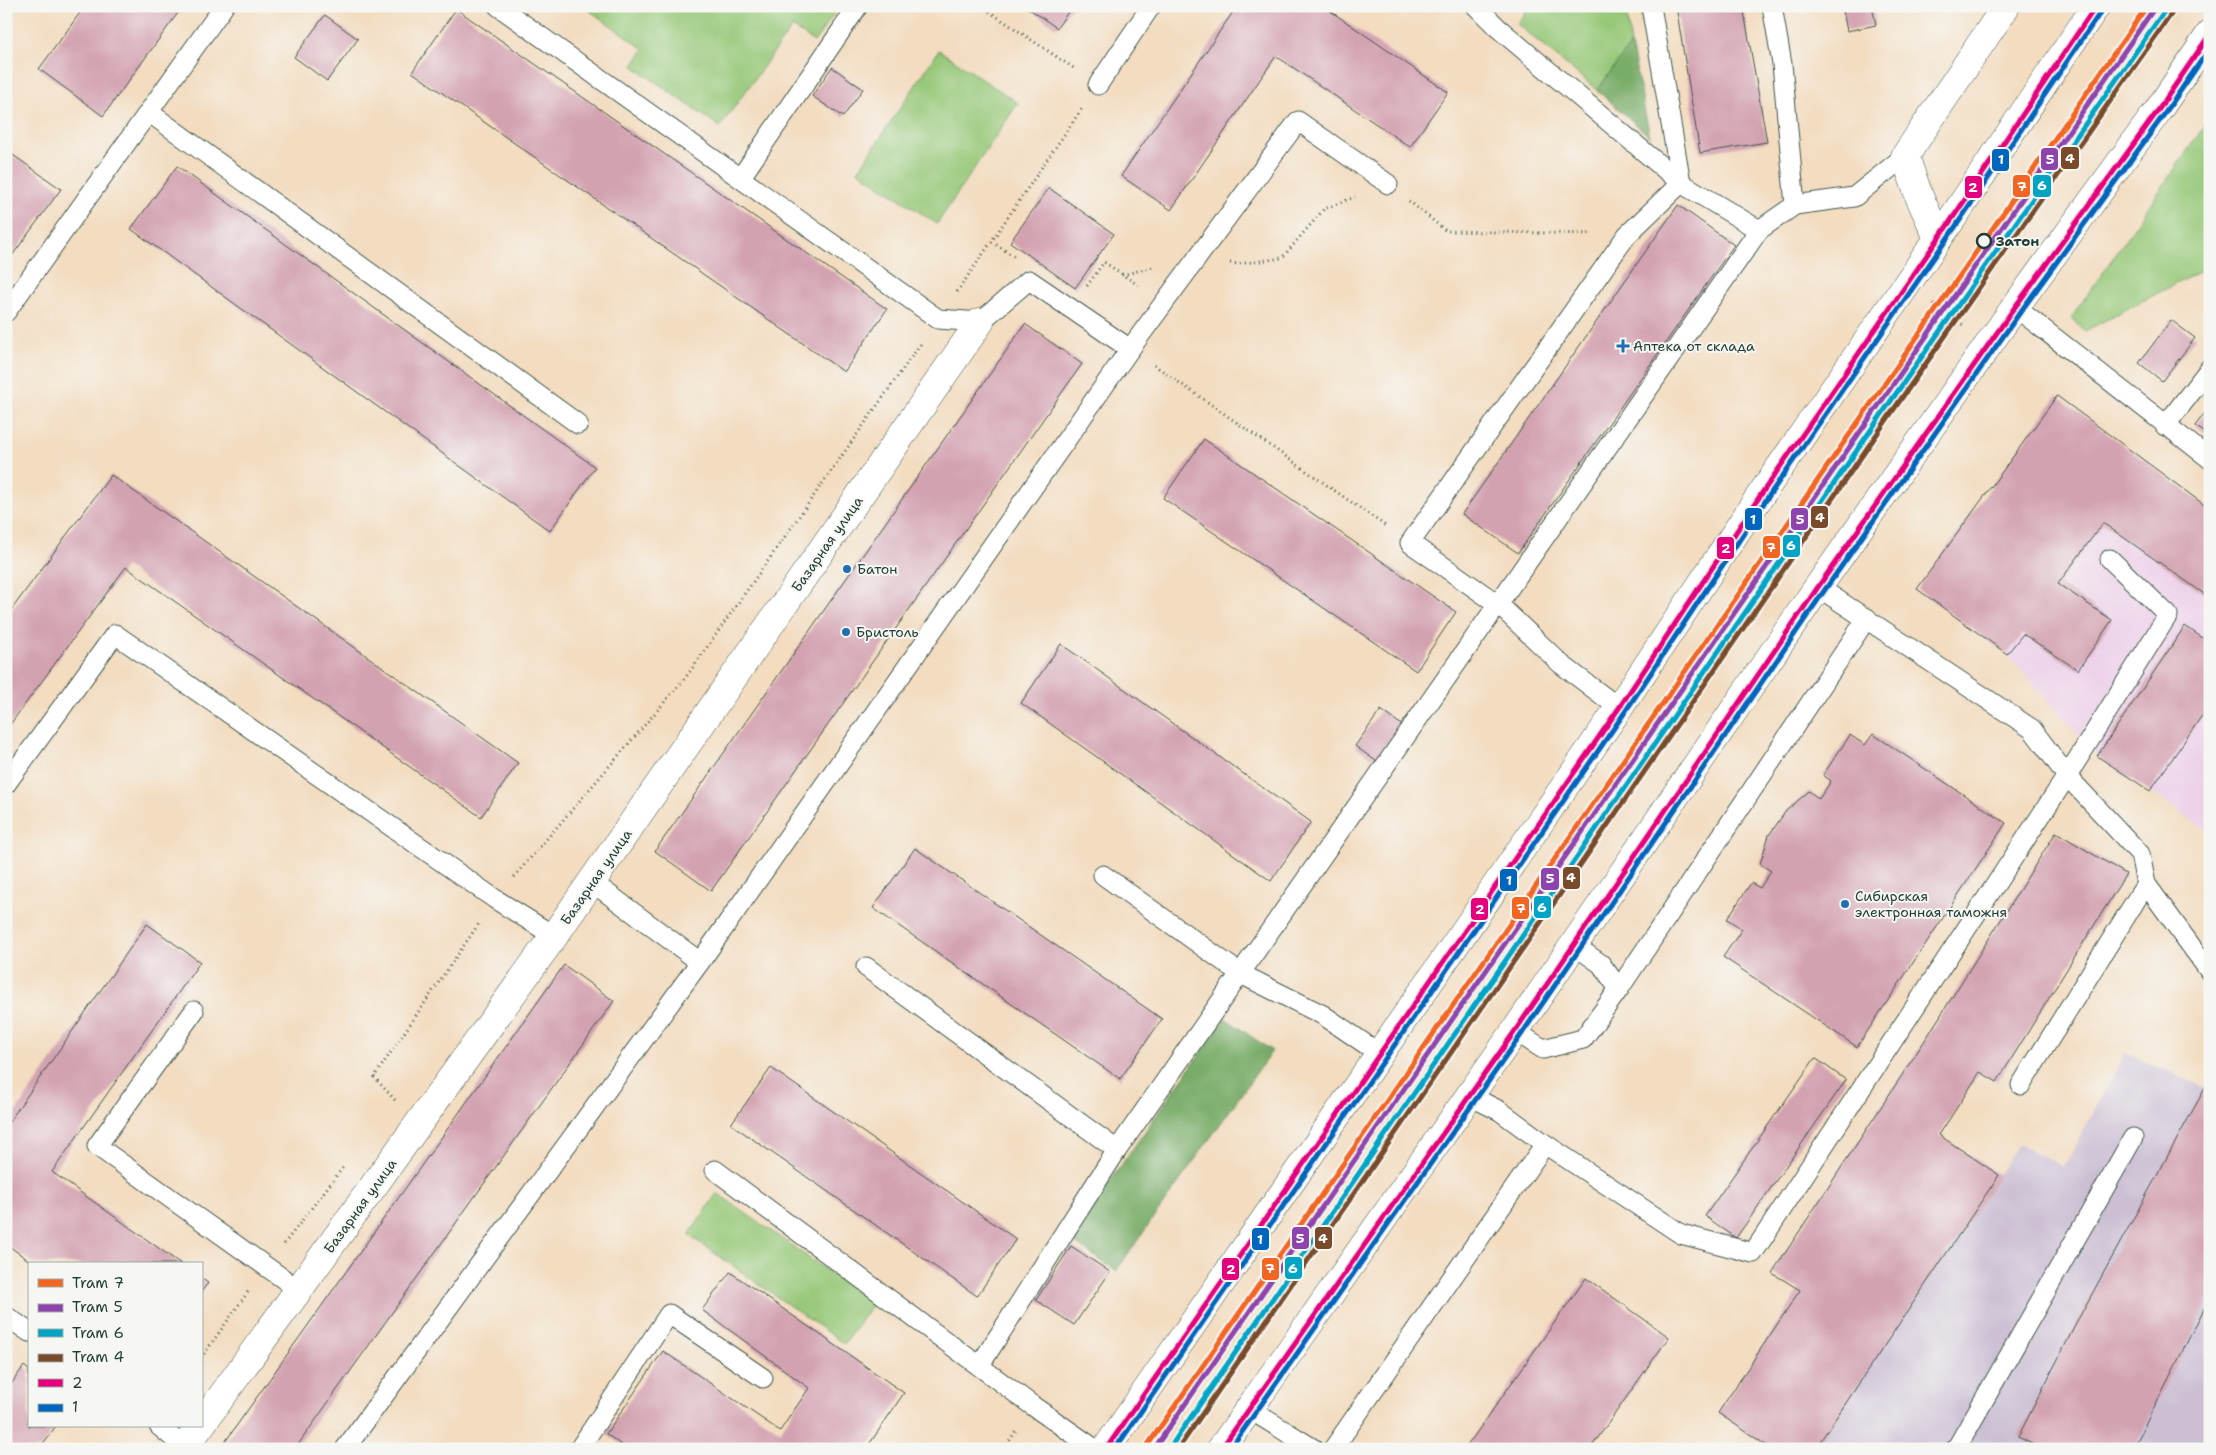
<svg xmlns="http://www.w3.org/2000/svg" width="2216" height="1455" font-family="'Shantell Sans',sans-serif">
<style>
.built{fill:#edd1e9}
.industrial{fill:#ccbfd4}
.green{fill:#96c878;stroke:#5a8256}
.forest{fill:#78ac68;stroke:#4c744e}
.building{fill:#d3a2b1}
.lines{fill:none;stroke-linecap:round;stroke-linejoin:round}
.service-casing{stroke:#3f5549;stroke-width:21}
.minor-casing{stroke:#3f5549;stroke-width:29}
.trunk-casing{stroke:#3f5549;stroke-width:29}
.path{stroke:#3f5549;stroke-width:3;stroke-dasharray:1 4;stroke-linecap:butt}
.service{stroke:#fff;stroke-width:19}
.minor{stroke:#fff;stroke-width:28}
.trunk{stroke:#fff;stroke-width:28}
.bus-1-casing{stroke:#f6f6f2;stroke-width:9}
.bus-2-casing{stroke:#f6f6f2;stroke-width:9}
.bus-1{stroke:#e5007d;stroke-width:5}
.bus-2{stroke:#0065bd;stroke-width:5}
.tram-1-casing{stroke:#f6f6f2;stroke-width:9}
.tram-2-casing{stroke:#f6f6f2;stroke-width:9}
.tram-3-casing{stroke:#f6f6f2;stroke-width:9}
.tram-4-casing{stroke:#f6f6f2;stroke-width:9}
.tram-1{stroke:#f26522;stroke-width:5}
.tram-2{stroke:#8e44ad;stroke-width:5}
.tram-3{stroke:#02a4c6;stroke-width:5}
.tram-4{stroke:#7a4b2a;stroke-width:5}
.stop-dot{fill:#f6f6f2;stroke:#1f3d34;stroke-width:2.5}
.poi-dot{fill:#1f6fb2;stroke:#f6f6f2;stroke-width:2}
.labels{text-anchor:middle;stroke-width:4;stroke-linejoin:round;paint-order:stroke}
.stop-label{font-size:14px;font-weight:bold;fill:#1f3d34;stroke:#f6f6f2;text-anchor:start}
.poi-label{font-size:14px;fill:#1f3d34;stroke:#f6f6f2;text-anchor:start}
.street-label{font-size:14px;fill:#1f3d34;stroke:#f6f6f2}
.line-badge{stroke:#f6f6f2;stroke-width:2}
.badge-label{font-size:14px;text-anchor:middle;font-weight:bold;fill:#fff}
</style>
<rect width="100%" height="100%" fill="#f6f6f2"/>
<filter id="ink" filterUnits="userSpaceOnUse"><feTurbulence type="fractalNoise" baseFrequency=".02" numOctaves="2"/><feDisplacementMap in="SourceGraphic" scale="10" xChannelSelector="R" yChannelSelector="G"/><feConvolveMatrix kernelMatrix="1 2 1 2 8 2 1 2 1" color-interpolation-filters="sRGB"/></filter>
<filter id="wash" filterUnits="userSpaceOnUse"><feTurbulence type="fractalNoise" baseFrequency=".0096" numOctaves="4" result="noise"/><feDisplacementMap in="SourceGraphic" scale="20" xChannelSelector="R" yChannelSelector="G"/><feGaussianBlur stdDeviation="1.12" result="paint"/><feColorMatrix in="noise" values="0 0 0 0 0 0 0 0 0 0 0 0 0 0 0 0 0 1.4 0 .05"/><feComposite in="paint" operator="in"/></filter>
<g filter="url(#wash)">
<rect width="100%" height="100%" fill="#f3dcbf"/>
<polygon class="built" points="2057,396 2210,509 2210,833 2097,756 2007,654 1917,589"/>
<polygon class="industrial" points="2125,1053 2210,1090 2210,1449 1815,1449 2018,1144 2064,1167"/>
<g class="green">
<polygon points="583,6 840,6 814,42 792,27 720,127 633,66 644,49"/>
<polygon points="1529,6 1625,6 1631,44 1597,90 1517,24"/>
<polygon points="939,50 1018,103 937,224 858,171"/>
<polygon points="2210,118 2210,266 2085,331 2071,318"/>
<polygon points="717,1193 873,1303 844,1344 689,1235"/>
</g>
<g class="forest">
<polygon points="1631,44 1650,137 1597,90"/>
<polygon points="1225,1018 1272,1051 1116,1271 1069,1239"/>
</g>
<g id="blocks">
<g class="building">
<polygon points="85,6 183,6 103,116 39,69"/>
<polygon points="1025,6 1072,6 1057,28"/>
<polygon points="1237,6 1323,6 1448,92 1410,147 1276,56 1171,210 1121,176"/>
<polygon points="1676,6 1743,6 1767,142 1700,153"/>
<polygon points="1842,6 1872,6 1876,25 1847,31"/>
<polygon points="456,9 887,309 844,372 412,72"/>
<polygon points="325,15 358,39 327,81 294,57"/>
<polygon points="832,67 863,89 843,117 812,96"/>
<polygon points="6,150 61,189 6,264"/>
<polygon points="177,166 595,467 550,531 131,229"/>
<polygon points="1049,188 1114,234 1075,288 1010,242"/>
<polygon points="1678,205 1734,245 1518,553 1462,514"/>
<polygon points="2171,320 2195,338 2162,381 2139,363"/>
<polygon points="1025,324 1082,364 711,891 655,851"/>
<polygon points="2057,396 2210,509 2210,598 2103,523 2058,584 2112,620 2078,670 2023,634 2007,654 1917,589"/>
<polygon points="2210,406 2210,436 2195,426"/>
<polygon points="1204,439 1456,612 1416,671 1163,498"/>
<polygon points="111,475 518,763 481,817 126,567 6,730 6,617"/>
<polygon points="2185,626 2210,643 2210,704 2150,791 2097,756"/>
<polygon points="1061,644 1311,822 1271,881 1021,703"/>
<polygon points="1381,710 1406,728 1380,764 1355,746"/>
<polygon points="1873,734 2006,823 1857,1047 1723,957 1742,929 1727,919 1751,883 1760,888 1771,871 1760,864 1769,835 1786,811 1809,791 1819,799 1831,781 1823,775 1850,735 1865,745"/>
<polygon points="2056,832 2126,874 1997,1082 1980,1072 1939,1135 1999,1175 1815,1449 1772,1449 1718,1413 1800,1290 1772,1273 1927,1037"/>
<polygon points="915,848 1162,1019 1120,1079 873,908"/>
<polygon points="147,924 200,962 52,1172 181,1264 34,1264 6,1244 6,1126"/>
<polygon points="564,965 614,1001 295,1449 220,1449"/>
<polygon points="1815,1058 1846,1080 1736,1238 1705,1216"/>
<polygon points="771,1068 1016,1239 977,1296 731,1124"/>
<polygon points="2210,1079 2210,1297 2133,1449 2042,1449 2018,1437 2081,1314"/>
<polygon points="1071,1246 1110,1272 1074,1325 1036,1300"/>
<polygon points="730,1272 904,1393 866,1449 627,1449 606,1434 663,1351 780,1431 809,1388 702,1310"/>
<polygon points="201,1278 208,1283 201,1292"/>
<polygon points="1586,1278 1669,1337 1590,1449 1465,1449"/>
<polygon points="24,1366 29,1370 29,1426 56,1426 39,1449 6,1449 6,1391"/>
</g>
</g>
</g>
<g filter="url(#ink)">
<use href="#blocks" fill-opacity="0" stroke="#3f5549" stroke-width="1"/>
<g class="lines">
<defs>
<g id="service">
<polyline points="498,6 938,319 980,322 1029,280 1130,349"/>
<polyline points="1476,6 1498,28 1681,183 1759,230"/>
<polyline points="1098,85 1151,6"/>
<polyline points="150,113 578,424"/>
<polyline points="741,177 858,6"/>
<polyline points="1795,205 1854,197 1905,156"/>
<polyline points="2015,307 2210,459"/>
<polyline points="6,312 224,6"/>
<polyline points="2165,426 2210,368"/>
<polyline points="1818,587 2032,729 2067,776 2140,854 2146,884 2210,972"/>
<polyline points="1619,708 1561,664 1499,605 1410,543 1627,235 1681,183 1651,6"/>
<polyline points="6,784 115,634 495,899 554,936"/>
<polyline points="1103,875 1241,974 1323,1015 1380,1054"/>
<polyline points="592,882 700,962"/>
<polyline points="1574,945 1601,964 1619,989"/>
<polyline points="866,967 1117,1150"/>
<polyline points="194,1011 97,1146 299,1290"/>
<polyline points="1515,1031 1543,1049 1583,1039 1619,989 1867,618"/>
<polyline points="2021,1085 2146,884"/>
<polyline points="1468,1095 1500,1111 1545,1144 1681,1234 1753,1253 2067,776 2168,615 2110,559"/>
<polyline points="715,1170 1033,1406 1095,1449"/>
<polyline points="6,1316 29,1332"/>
<polyline points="980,1365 1117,1150 1759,230 1795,205 1782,64 1772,6"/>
<polyline points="1249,1409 1314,1449"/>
<polyline points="159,1426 185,1448"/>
<polyline points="345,1449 700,962 1130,349 1298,121 1388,184"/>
<polyline points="579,1449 669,1314 763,1378"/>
<polyline points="1333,1449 1545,1144"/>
<polyline points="1956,1449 2133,1138"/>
</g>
<g id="minor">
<polyline points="1938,238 1919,196 1905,156 2006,6"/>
<polyline points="201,1425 554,936 980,322"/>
<polyline points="184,1449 200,1426"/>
</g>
<g id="trunk">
<polyline points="1106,1449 1619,708 1760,496 1954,216 2096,6"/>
<polyline points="1221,1449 1515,1031 1818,587 2015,307 2157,112 2210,34"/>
</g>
</defs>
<use href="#service" class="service-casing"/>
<use href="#minor" class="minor-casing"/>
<use href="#trunk" class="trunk-casing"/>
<g class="path">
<polyline points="981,6 1075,69"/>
<polyline points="1409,201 1446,231 1592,234"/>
<polyline points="992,242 1015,257"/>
<polyline points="1230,263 1238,264 1282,258 1324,209 1355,197"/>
<polyline points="1122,275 1153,267"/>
<polyline points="1087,286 1104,262 1141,287"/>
<polyline points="957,292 1083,107"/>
<polyline points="1933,304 1963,325"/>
<polyline points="1154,365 1387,527"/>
<polyline points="514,877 686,677 922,342"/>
<polyline points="395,1100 374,1077 480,922"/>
<polyline points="284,1244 344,1166"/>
<polyline points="201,1358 250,1289"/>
<polyline points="1004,1449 1017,1429"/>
</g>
<use href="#service" class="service"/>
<use href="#minor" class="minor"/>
<use href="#trunk" class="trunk"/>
<defs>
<g id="bus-1">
<polyline points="1106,1449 1619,708 1760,496 1954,216 2096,6"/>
<polyline points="1221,1449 1515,1031 1818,587 2015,307 2157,112 2210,34"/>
</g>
<g id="bus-2">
<polyline points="1115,1449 1625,712 1766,500 1960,220 2102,10"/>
<polyline points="1230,1449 1521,1035 1824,591 2021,311 2163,116 2210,48"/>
</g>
</defs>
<use href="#bus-1" class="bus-1-casing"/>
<use href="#bus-2" class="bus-2-casing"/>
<use href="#bus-1" class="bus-1"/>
<use href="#bus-2" class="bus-2"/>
<defs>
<polyline id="tram-1" points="1145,1449 2147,6"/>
<polyline id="tram-2" points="1154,1449 2153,10"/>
<polyline id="tram-3" points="1169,1449 1895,395 2168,6"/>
<polyline id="tram-4" points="1178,1449 1901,399 2174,10"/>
</defs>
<use href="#tram-1" class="tram-1-casing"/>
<use href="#tram-2" class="tram-2-casing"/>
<use href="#tram-3" class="tram-3-casing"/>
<use href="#tram-4" class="tram-4-casing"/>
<use href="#tram-1" class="tram-1"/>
<use href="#tram-2" class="tram-2"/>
<use href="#tram-3" class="tram-3"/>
<use href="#tram-4" class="tram-4"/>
</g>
</g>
<circle class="stop-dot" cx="1984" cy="241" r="7"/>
<g class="poi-dot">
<path d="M1620.5 338.5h5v5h5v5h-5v5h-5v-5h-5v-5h5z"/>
<circle cx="847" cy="569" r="5"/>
<circle cx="846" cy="632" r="5"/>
<circle cx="1845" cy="904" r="5"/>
</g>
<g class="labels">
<g class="stop-label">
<text x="1996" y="246">Затон</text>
</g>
<g class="poi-label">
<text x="1633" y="351">Аптека от склада</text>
<text x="857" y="574">Батон</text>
<text x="856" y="637">Бристоль</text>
<text x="1855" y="901">Сибирская<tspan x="1855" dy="16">электронная таможня</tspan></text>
</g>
<g class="street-label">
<text transform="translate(827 544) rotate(-55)" y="5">Базарная улица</text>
<text transform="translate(596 877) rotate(-55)" y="5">Базарная улица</text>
<text transform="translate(360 1206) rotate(-54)" y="5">Базарная улица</text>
</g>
</g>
<g class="line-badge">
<rect x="2060" y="146" width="20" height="24" rx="5" fill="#7a4b2a"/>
<rect x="2040" y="147" width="19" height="24" rx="5" fill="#8e44ad"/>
<rect x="1991" y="148" width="19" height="24" rx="5" fill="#0065bd"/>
<rect x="2032" y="174" width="20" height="24" rx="5" fill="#02a4c6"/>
<rect x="2012" y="174" width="19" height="24" rx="5" fill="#f26522"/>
<rect x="1964" y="175" width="19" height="24" rx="5" fill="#e5007d"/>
<rect x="1810" y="505" width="19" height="24" rx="5" fill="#7a4b2a"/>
<rect x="1790" y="507" width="19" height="24" rx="5" fill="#8e44ad"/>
<rect x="1744" y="507" width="19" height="24" rx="5" fill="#0065bd"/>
<rect x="1782" y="534" width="19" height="24" rx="5" fill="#02a4c6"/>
<rect x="1762" y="535" width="19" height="24" rx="5" fill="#f26522"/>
<rect x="1716" y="536" width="19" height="24" rx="5" fill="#e5007d"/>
<rect x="1562" y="866" width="19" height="24" rx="5" fill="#7a4b2a"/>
<rect x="1540" y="867" width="20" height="24" rx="5" fill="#8e44ad"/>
<rect x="1499" y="868" width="19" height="24" rx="5" fill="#0065bd"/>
<rect x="1533" y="895" width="19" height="24" rx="5" fill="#02a4c6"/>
<rect x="1511" y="896" width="19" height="24" rx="5" fill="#f26522"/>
<rect x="1470" y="897" width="19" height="24" rx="5" fill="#e5007d"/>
<rect x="1314" y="1226" width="19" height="24" rx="5" fill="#7a4b2a"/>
<rect x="1291" y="1226" width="19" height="24" rx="5" fill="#8e44ad"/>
<rect x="1251" y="1227" width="19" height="24" rx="5" fill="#0065bd"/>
<rect x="1284" y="1256" width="19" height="24" rx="5" fill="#02a4c6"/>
<rect x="1261" y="1257" width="19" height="24" rx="5" fill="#f26522"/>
<rect x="1221" y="1257" width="19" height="24" rx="5" fill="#e5007d"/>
</g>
<g class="badge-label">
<text x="2070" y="163">4</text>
<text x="2050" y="164">5</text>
<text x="2001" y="164">1</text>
<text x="2042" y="190">6</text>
<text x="2022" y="191">7</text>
<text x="1973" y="192">2</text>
<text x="1820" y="522">4</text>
<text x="1800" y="524">5</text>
<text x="1753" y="524">1</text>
<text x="1791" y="550">6</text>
<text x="1771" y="552">7</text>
<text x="1726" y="553">2</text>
<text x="1571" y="882">4</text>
<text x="1550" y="883">5</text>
<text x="1509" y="885">1</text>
<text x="1542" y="912">6</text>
<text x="1521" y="913">7</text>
<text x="1480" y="914">2</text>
<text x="1323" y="1243">4</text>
<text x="1300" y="1243">5</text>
<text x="1260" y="1244">1</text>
<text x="1293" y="1273">6</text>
<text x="1270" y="1273">7</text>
<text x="1231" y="1274">2</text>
</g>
<rect width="2216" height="1455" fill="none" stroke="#f6f6f2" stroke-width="25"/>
<rect x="28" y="1262" width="175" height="165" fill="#f6f6f2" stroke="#a0aca6"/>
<rect x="38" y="1279" width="25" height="8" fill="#f26522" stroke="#a0aca6"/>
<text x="72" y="1288" font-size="15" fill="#1f3d34">Tram 7</text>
<rect x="38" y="1304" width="25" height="8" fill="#8e44ad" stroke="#a0aca6"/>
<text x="72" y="1312" font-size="15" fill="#1f3d34">Tram 5</text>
<rect x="38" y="1329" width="25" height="8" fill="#02a4c6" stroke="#a0aca6"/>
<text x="72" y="1338" font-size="15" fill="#1f3d34">Tram 6</text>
<rect x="38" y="1354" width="25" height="8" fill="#7a4b2a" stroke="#a0aca6"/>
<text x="72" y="1362" font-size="15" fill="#1f3d34">Tram 4</text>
<rect x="38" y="1379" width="25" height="8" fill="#e5007d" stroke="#a0aca6"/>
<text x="72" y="1388" font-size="15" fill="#1f3d34">2</text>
<rect x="38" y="1404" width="25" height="8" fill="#0065bd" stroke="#a0aca6"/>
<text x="72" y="1412" font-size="15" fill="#1f3d34">1</text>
</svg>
